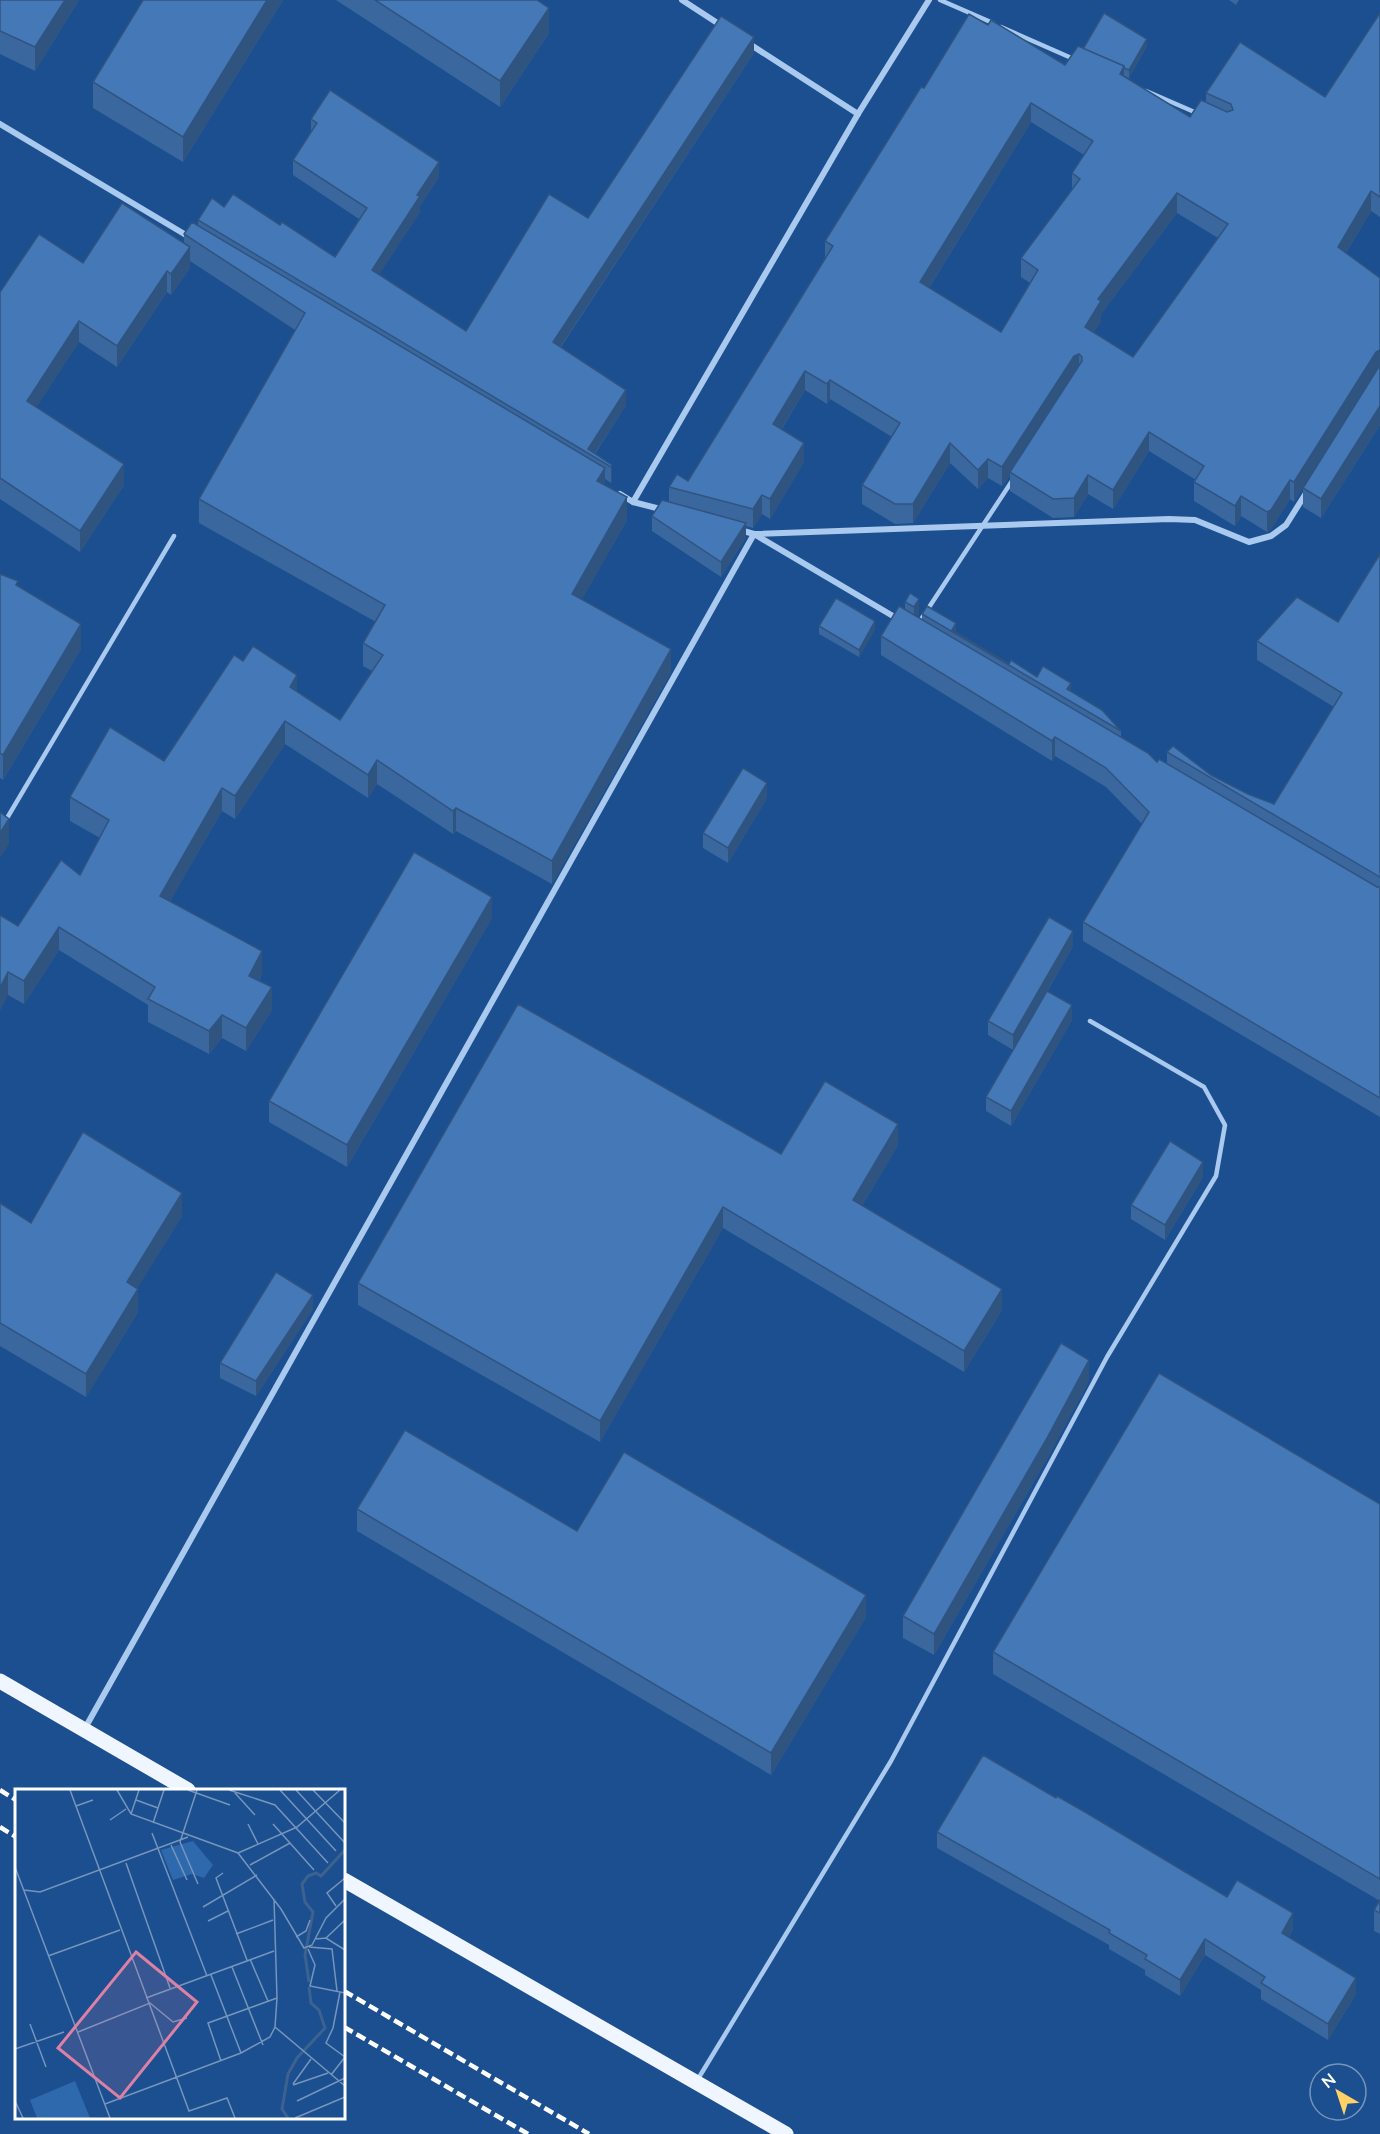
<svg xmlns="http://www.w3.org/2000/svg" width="1380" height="2134" font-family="Lato,sans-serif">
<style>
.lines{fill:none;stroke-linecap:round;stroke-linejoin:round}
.service{stroke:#a9c9ee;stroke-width:4.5}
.minor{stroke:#a9c9ee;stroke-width:6}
.primary{stroke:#f0f6ff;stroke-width:15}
.rail{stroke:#fff;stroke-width:4.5;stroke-dasharray:10 4.5;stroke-linecap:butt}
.wall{fill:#3a679d;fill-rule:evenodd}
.shaded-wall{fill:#305480}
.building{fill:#4478b7;stroke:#305480;stroke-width:1.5;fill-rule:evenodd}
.inset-river{fill:none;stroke:#3c6290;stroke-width:3}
.inset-road{fill:none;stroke:#7695bc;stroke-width:1.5}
.view{fill:#dd80a5;fill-opacity:0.15;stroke:#dd80a5;stroke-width:3}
.inset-edge{fill:none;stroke:#fff;stroke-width:3}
</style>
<rect width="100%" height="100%" fill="#1b4f8f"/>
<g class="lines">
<g class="service">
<polyline points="940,0 993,23"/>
<polyline points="1001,27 1076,60"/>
<polyline points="1146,91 1199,114"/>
<polyline points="918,624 1012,481"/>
<polyline points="0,830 174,536"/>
<polyline points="698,2079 891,1761 1107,1357 1216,1176 1225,1125 1204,1087 1090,1021"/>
</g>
<g class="minor">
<polyline points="682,0 722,26"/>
<polyline points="748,43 858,114"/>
<polyline points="0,124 191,238"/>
<polyline points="620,494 633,502 664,510"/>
<polyline points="633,502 858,114 929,0"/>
<polyline points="740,530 754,534 898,619"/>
<polyline points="84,1730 754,534 1169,519 1195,520 1249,542 1271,536 1286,525 1308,490"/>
</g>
<g class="primary">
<polyline points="0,1681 188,1790"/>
<polyline points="344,1880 786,2134"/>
</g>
<g class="rail">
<polyline points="0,1790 16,1800"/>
<polyline points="0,1827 16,1837"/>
<polyline points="344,1991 589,2134"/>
<polyline points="344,2027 528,2134"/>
</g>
</g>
<g class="wall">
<polygon points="0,0 79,0 35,71 0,54"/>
<polygon points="143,0 283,0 183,162 93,108 93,82"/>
<polygon points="336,0 537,0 549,33 500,107"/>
<polygon points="1229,0 1239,0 1236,5"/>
<path d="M 1104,13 L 1147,39 L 1147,46 L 1129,78 L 1124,76 L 1190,117 L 1201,100 L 1206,103 L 1206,93 L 1240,42 L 1325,97 L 1380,13 L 1380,217 L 1371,211 L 1346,253 L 1380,278 L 1380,425 L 1321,518 L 1303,507 L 1303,488 L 1376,371 L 1294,502 L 1290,499 L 1271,529 L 1267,532 L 1241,516 L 1235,526 L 1194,501 L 1194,482 L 1196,480 L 1149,451 L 1113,509 L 1088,494 L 1074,517 L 1053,518 L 1010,491 L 1010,475 L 1002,486 L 988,478 L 978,489 L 950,463 L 913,523 L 895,524 L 862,504 L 862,485 L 892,437 L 830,399 L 827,404 L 805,390 L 782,429 L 804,443 L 804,462 L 770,519 L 762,514 L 753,528 L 746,526 L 746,537 L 721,577 L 652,531 L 652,516 L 662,500 L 669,502 L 669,487 L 677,474 L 688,481 L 825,258 L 825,241 L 921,87 L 924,88 L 969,14 L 988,25 L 991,20 L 1065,65 L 1078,46 L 1083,49 ZM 1031,122 L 1084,155 L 1072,173 L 1072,190 L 1021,258 L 1021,277 L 1030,283 L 1001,332 L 929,288 ZM 1177,213 L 1218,238 L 1133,357 L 1093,333 L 1101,321 L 1101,314 Z"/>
<polygon points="754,53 561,347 626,405 595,454 612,465 612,481 611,483 605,479 605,485 627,520 582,599 671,672 552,884 456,831 453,834 377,784 368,798 285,744 235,819 222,811 170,901 262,974 259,981 272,1010 246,1051 222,1038 209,1054 148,1022 148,1005 59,950 24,1004 8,995 0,915 18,926 80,875 100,838 70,821 70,797 164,761 297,692 340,720 372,671 363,666 363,643 376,622 199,523 199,499 295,330 190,261 190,268 171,295 167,292 117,367 79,342 36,407 124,485 80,552 0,499 0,292 83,263 184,243 184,234 198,225 198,220 224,207 280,225 335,257 359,219 293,175 293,160 311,131 311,119 439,177 420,206 420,212 379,274 466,331 588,218"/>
<polygon points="1380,554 1380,1117 1083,941 1083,922 1142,824 1106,787 1055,756 1052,761 881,655 881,636 905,610 905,602 910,593 919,614 917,617 922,620 922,614 956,632 1009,664 1071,691 1121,731 1121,737 1157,762 1167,764 1167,752 1248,794 1274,804 1334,707 1257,660 1257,641 1338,622"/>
<polygon points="0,574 18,586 81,649 3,780 0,778"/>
<polygon points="819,626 875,629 859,657 819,634"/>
<polygon points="767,798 728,863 703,848 703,833"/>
<polygon points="492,918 347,1167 269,1122 269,1101"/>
<polygon points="1073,946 1043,999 1072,1020 1011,1126 986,1111 986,1097 1013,1050 988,1035 988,1021"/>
<polygon points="898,1145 862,1206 1002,1310 964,1372 723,1228 600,1442 358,1305 358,1283 781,1154"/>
<polygon points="1203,1177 1165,1240 1131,1219 1131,1205"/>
<polygon points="0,1203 31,1223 182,1216 137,1288 138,1312 86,1397 0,1346"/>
<polygon points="313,1309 256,1396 220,1378 220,1363"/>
<polygon points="1089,1381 1047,1459 934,1655 903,1638 903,1616"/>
<polygon points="1380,1504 1380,1934 1374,1931 1374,1910 1380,1901 993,1674 993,1652"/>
<polygon points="357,1509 577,1531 866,1617 771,1775 357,1531"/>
<polygon points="937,1832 1227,1897 1293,1929 1289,1937 1356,1994 1328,2040 1261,1999 1261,1990 1205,1955 1180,1996 1145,1975 1145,1970 1109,1949 1109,1945 937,1848"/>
</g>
<g class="shaded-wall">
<polygon points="65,0 79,0 35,71 35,47"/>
<polygon points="267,0 283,0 183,162 183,137"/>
<polygon points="549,8 549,33 500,107 500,81"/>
<polygon points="754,37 754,53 553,358 553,342"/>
<polygon points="1147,39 1147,46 1129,78 1129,70"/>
<polygon points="1124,66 1124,86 1120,74"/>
<polygon points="1031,103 1031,122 920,302 920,282"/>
<polygon points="439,162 439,177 420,206 420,212 372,286 372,270 417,195"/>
<polygon points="1371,191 1371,211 1338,266 1338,247"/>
<polygon points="1177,193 1177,213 1101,314 1101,321 1085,346 1085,327 1098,299"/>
<polygon points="190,247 190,268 171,295 171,274"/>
<polygon points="167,271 167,292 117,367 117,346"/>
<polygon points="79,321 79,342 27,422 27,401"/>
<polygon points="1380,350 1380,369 1376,371 1294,502 1294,482 1376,352"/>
<polygon points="1079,354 1079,374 1010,472 1010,475 1002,486 1002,467 1074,356"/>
<polygon points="805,371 805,390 773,443 773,424"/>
<polygon points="830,380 830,399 827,404 827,384"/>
<polygon points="626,390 626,405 593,456 588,449"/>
<polygon points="1380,406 1380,425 1321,518 1321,499"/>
<polygon points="1149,432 1149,451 1113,509 1113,490"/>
<polygon points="804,443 804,462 770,519 770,499"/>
<polygon points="950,443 950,463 913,523 913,504"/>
<polygon points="988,459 988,478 978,489 978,470"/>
<polygon points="124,464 124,485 80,552 80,531"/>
<polygon points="612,465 612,481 611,483 611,467"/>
<polygon points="605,468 605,491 597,481"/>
<polygon points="1088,475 1088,494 1074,517 1074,498"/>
<polygon points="1290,480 1290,499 1271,529 1267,532 1267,512"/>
<polygon points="762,495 762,514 753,528 753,509"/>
<polygon points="1241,496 1241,516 1235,526 1235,506"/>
<polygon points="627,497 627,520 572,617 572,594"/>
<polygon points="746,523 746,537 721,577 721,562"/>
<polygon points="919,599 919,614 914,622 914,607"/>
<polygon points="875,621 875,629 859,657 859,650"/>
<polygon points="956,623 956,634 952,630"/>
<polygon points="81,624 81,649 3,780 3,755"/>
<polygon points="671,649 671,672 552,884 552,861"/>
<polygon points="297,675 297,698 290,687"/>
<polygon points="1071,683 1071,696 1067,689"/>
<polygon points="285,721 285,744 235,819 235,796"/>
<polygon points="1055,737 1055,756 1052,761 1052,741"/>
<polygon points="377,760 377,784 368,798 368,775"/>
<polygon points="767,783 767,798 728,863 728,848"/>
<polygon points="222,788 222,811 160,919 160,896"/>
<polygon points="456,808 456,831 453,834 453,811"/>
<polygon points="9,819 9,844 0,858 0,833"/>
<polygon points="492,897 492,918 347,1167 347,1145"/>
<polygon points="59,927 59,950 24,1004 24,981"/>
<polygon points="1073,931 1073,946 1013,1050 1013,1035"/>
<polygon points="262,951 262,974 249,999 249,976"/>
<polygon points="8,972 8,995 0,1011 0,988"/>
<polygon points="272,987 272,1010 246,1051 246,1028"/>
<polygon points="1072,1005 1072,1020 1011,1126 1011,1111"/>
<polygon points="222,1015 222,1038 209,1054 209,1031"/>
<polygon points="898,1124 898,1145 853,1221 853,1200"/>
<polygon points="1203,1162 1203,1177 1165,1240 1165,1225"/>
<polygon points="182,1193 182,1216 127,1305 127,1282"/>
<polygon points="723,1207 723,1228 600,1442 600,1421"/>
<polygon points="138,1289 138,1312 86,1397 86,1374"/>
<polygon points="1002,1289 1002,1310 964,1372 964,1351"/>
<polygon points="313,1295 313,1309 256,1396 256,1381"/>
<polygon points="1089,1360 1089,1381 1047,1459 934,1655 934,1634"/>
<polygon points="866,1595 866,1617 771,1775 771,1753"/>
<polygon points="1293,1913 1293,1929 1282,1949 1282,1933"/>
<polygon points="1205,1939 1205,1955 1180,1996 1180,1980"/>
<polygon points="1356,1978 1356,1994 1328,2040 1328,2024"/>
</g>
<g class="building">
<polygon points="0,0 65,0 35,47 0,31"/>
<polygon points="143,0 267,0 183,137 93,82"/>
<polygon points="375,0 537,0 549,8 500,81"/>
<polygon points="1104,13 1147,39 1129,70 1124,68 1124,66 1083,49"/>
<path d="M 1380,13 L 1380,197 L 1371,191 L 1338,247 L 1380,278 L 1380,350 L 1376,352 L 1294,482 L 1290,480 L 1271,510 L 1267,512 L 1241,496 L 1235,506 L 1194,482 L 1204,466 L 1149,432 L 1113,490 L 1088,475 L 1074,498 L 1053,499 L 1010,472 L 1082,361 L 1082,357 L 1079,354 L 1074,356 L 1002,467 L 988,459 L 978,470 L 950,443 L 913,504 L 895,504 L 862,485 L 900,423 L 830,380 L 827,384 L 805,371 L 773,424 L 804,443 L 770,499 L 762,495 L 753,509 L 669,487 L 677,474 L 688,481 L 833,246 L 825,241 L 921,87 L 924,88 L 969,14 L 988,25 L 991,20 L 1065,65 L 1078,46 L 1124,66 L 1120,74 L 1190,117 L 1201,100 L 1227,112 L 1233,110 L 1231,104 L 1206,93 L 1240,42 L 1325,97 ZM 1031,103 L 1093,141 L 1072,173 L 1080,179 L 1021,258 L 1038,270 L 1001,332 L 920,282 ZM 1177,193 L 1228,224 L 1133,357 L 1085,327 L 1101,301 L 1098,299 Z"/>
<polygon points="721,16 754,37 553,342 626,390 588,449 612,465 611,467 198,220 212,198 224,207 233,194 280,225 282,222 335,257 367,208 293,160 317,123 311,119 330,90 439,162 417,195 420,196 372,270 466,331 549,194 588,218"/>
<polygon points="122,203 190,247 171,274 167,271 117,346 79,321 27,401 124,464 80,531 0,478 0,292 39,234 83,263"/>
<polygon points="192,222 605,468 597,481 627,497 572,594 671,649 552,861 456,808 453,811 377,760 368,775 285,721 235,796 222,788 160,896 262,951 249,976 272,987 246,1028 222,1015 209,1031 148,999 155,987 59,927 24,981 8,972 0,988 0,915 18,926 61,860 80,875 109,820 70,797 110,727 164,761 234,655 243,661 253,646 297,675 290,687 340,720 383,655 363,643 385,605 199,499 305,313 184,234"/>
<polygon points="1380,365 1380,406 1321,499 1303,488"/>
<polygon points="662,500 746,523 721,562 652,516"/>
<polygon points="1380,554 1380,877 1167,752 1173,746 1211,775 1248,794 1274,804 1342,693 1257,641 1297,597 1338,622"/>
<polygon points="0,574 18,581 16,585 81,624 3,755 0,753"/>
<polygon points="910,593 919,599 914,607 905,602"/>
<polygon points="836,598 875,621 859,650 819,626"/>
<polygon points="899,606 1148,753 1157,762 1159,759 1377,887 1380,887 1380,1098 1083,922 1149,812 1106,768 1055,737 1052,741 881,636"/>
<polygon points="927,606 956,623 952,630 1009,664 1011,660 1037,677 1043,666 1071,683 1067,689 1102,710 1121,731 922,614"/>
<polygon points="743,768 767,783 728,848 703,833"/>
<polygon points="0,812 9,819 0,833"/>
<polygon points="414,852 492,897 347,1145 269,1101"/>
<polygon points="1049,917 1073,931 1013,1035 988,1021"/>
<polygon points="1047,991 1072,1005 1011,1111 986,1097"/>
<polygon points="518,1004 781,1154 825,1081 898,1124 853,1200 1002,1289 964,1351 723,1207 600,1421 358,1283"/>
<polygon points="83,1132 182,1193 127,1282 138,1289 86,1374 0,1323 0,1203 31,1223"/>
<polygon points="1170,1141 1203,1162 1165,1225 1131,1205"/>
<polygon points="276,1272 313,1295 256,1381 220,1363"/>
<polygon points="1061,1343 1089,1360 1047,1438 934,1634 903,1616"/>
<polygon points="1159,1373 1380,1504 1380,1879 993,1652"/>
<polygon points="405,1430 577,1531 624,1452 866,1595 771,1753 357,1509"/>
<polygon points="983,1755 1056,1798 1057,1796 1085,1812 1227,1897 1237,1880 1293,1913 1282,1933 1356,1978 1328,2024 1261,1983 1265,1977 1205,1939 1180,1980 1145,1959 1147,1955 1109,1933 1110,1930 937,1832"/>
<polygon points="1380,1900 1380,1913 1374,1910"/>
</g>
<g transform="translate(15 1789)">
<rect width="330" height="330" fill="#1b4f8f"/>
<path d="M 178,52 L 198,76 L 189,89 L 177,85 L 158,91 L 146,61 ZM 60,292 L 75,329 L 22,329 L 15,311 Z" fill="#2e69ad"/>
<path class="inset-river" d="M 294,193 L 290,166 L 298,123 L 290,113 L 287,95 L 293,87 L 301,84 L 306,87 L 330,61M 273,329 L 267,320 L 273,285 L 282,269 L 310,239 L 304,221 L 296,214 L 294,198"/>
<path class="inset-road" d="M 55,1 L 174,322 L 212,309 L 220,329M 102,1 L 116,25 L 223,64 L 266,120 L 289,159 L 297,156 L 311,129 L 330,110M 173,1 L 215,16M 214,1 L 260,16 L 313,74M 265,1 L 321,62M 281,1 L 330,54M 298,1 L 330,34M 220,4 L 240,26M 121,11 L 143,19M 61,17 L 78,11M 116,25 L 124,1M 95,31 L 111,20M 138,34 L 149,1M 233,35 L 243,55M 258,35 L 299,81M 137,44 L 192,187M 165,53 L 182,1M 165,53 L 183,95M 156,56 L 172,91M 223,64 L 282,38 L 325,1M 111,74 L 155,199M 235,76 L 275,54M 0,78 L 95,329M 208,84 L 201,89 L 232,171M 9,101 L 25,103 L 173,48M 321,117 L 312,104 L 330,89M 188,118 L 242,86M 193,132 L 213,122M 221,145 L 258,131M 281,148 L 291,142 L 295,131M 311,149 L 330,131M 301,150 L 311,149 L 330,161M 294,158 L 317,160 L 322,202M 293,160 L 300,176 L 295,197 L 330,204M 33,167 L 105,141M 235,170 L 253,212M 217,178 L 248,256M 196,186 L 226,264M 325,203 L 318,239 L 311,254 L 330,268M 131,209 L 259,162M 15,235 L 31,278M 260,238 L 330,297M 63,243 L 135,214 L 158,233 L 172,229M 0,260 L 49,243M 206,272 L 193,234 L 262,209M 316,286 L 330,268M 278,295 L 296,270M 278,296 L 313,284M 0,312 L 8,329M 282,312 L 330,289M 90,315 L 226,264 L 255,248 L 260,238 L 262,209 L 259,110M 280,329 L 330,308"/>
<path class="view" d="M 121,163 L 182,213 L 105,309 L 43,259 Z"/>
<rect width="330" height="330" class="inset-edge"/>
</g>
<g transform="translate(1338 2092) rotate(321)"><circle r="28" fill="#1b4f8f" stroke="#7695bc" stroke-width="1.5"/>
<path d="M0-4.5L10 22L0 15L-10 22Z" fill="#ffd166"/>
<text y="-9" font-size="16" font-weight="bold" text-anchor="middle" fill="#ffffff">N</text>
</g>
</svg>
